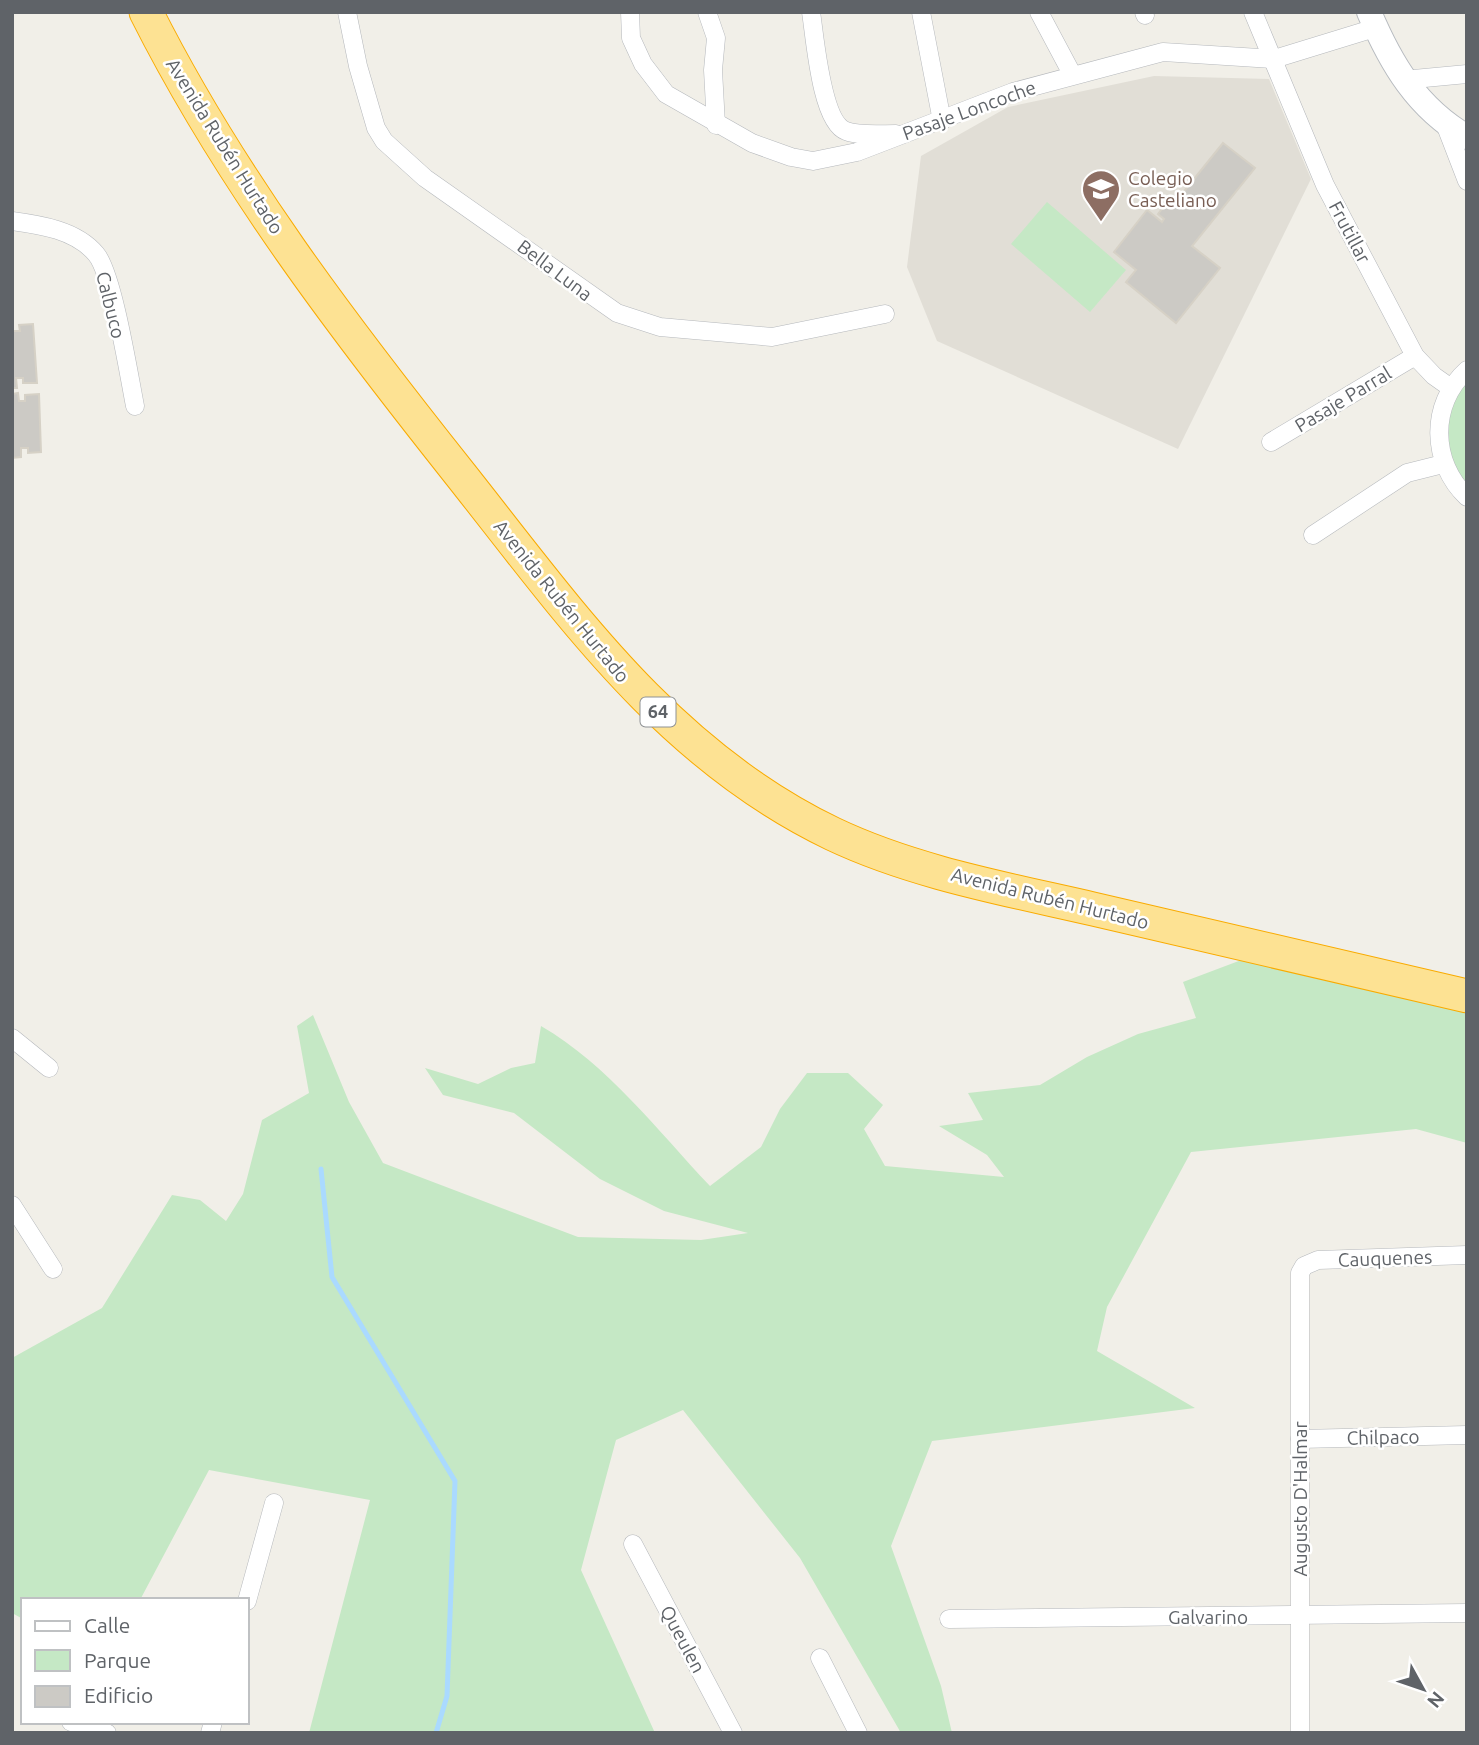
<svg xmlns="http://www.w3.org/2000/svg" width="1479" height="1745" font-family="Ubuntu,sans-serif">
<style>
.education{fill:#e1ded6}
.green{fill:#c5e8c5}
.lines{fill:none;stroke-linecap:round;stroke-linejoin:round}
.stream{stroke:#aadaff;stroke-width:5}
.building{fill:#cccac5;stroke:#d6d1c6;stroke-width:2}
.street-casing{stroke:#b5b8bc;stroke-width:19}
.secondary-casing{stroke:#b6babf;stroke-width:26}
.highway-casing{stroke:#f9ab00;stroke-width:35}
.street{stroke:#fff;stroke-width:18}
.secondary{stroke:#fff;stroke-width:24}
.highway{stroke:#fde293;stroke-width:33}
.labels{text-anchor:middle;stroke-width:5;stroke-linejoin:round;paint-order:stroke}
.shield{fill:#fff;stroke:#8f9295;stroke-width:2}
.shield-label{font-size:18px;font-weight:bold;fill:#5f6368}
.street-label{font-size:19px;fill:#5f6368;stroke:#fff}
.education-label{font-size:19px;fill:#785e54;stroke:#fff;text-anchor:start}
</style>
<rect width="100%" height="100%" fill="#f1efe8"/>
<polygon class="education" points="1154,76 1269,79 1311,179 1178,449 937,341 907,267 921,156 1008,107"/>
<g class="green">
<polygon points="1047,202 1126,270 1090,312 1011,244"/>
<path d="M 1467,380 L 1467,488 C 1442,444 1436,424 1467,380 Z"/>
<path d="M 1244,959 L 1467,1011 L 1467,1143 L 1416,1129 L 1191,1152 L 1107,1307 L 1097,1351 L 1195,1408 L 932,1441 L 891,1546 L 941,1686 L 952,1733 L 901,1733 L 800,1558 L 683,1410 L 616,1440 L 581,1570 L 655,1733 L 309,1733 L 370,1500 L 209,1470 L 140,1600 L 23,1600 L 23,1619 L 12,1613 L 12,1358 L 102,1308 L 172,1195 L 200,1200 L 226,1221 L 243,1194 L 262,1120 L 309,1093 L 297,1026 L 313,1015 L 349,1102 L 383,1163 L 578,1237 L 701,1240 L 748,1233 L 664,1211 L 600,1179 L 514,1113 L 443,1095 L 425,1068 L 478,1084 L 511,1068 L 535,1063 L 541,1026 C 608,1065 657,1130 710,1186 L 761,1147 L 780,1109 L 807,1073 L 848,1073 L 883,1105 L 864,1129 L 885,1166 L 1004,1177 L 987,1155 L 939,1126 L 983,1120 L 968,1093 L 1040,1085 L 1087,1057 L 1138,1034 L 1196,1018 L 1183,982 Z"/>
</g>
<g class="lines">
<polyline class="stream" points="321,1169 332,1277 455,1481 447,1696 436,1733"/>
</g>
<g class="building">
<polygon points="1223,143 1255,168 1192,246 1220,268 1176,323 1126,282 1136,270 1114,252 1147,210 1162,222 1164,219 1158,214 1168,201 1173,205"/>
<polygon points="12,324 13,331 20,331 19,325 33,324 37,383 23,383 23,378 16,378 17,388 12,388"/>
<polygon points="18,393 19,401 25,401 25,395 39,394 41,452 28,453 28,448 21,448 21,457 12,458 12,394"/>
</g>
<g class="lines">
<defs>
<g id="street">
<polyline points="347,12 358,66 376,128 384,141 425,178 617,313 660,327 772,337 885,314"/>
<polyline points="630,12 631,38 643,64 666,94 752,143 791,157 813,161 857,152 1013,92 1163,52 1274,59 1375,28"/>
<polyline points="707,12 716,38 713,70 716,125"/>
<path d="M 811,12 C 815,37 821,122 846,131 C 859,136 881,134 896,134"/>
<polyline points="921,12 942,121"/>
<polyline points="1039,12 1072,74"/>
<polyline points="1144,12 1145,15"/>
<polyline points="1253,12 1325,185 1415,356 1434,376 1451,388"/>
<polyline points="1403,80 1467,74"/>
<polyline points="1445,124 1467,181"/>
<path d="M 12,221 C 41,225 76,230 96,254 C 113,274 129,376 135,406"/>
<path d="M 1467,370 C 1429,404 1431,463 1467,497"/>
<polyline points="1271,442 1415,356"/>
<polyline points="1313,535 1407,473 1443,464"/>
<polyline points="12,1038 49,1068"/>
<polyline points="12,1205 53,1269"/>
<polyline points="1300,1439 1467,1435"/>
<polyline points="633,1544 733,1733"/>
<polyline points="247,1601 274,1503"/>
<polyline points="949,1619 1467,1613"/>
<polyline points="820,1658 858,1733"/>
<polyline points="71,1722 107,1733"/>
<polyline points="210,1733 213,1722"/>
<polyline points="1300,1733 1300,1273 1304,1266 1318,1260 1467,1255"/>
</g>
<path id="secondary" d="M 1369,12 C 1391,64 1417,108 1467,137"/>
<path id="highway" d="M 146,12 C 230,179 344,328 460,474 C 570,613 668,755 833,834 C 913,872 1006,889 1093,909 C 1217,938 1342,967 1467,996"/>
</defs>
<use href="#street" class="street-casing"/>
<use href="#secondary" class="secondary-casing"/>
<use href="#highway" class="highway-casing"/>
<use href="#street" class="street"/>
<use href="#secondary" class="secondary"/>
<use href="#highway" class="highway"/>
</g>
<defs>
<symbol id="school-pin" viewBox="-11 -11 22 30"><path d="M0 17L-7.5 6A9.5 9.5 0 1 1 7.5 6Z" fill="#8d6e63" stroke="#fff"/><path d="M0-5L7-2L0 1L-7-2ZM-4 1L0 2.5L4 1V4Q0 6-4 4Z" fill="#fff"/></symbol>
</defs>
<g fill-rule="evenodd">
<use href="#school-pin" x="1079" y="167" width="44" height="60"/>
</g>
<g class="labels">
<rect class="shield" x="640.5" y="697.5" width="35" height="29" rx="5"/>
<g class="shield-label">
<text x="658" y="718">64</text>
</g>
<g class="street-label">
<text transform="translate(969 110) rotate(-20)" y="7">Pasaje Loncoche</text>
<text transform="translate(225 146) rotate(58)" y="7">Avenida Rubén Hurtado</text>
<text transform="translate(1350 232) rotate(62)" y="7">Frutillar</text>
<text transform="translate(555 270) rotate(37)" y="7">Bella Luna</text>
<text transform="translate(111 305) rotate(76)" y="7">Calbuco</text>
<text transform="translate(1343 399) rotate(-31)" y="7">Pasaje Parral</text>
<text transform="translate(562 601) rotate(51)" y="7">Avenida Rubén Hurtado</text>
<text transform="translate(1050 898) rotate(14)" y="7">Avenida Rubén Hurtado</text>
<text transform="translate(1385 1258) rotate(-2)" y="7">Cauquenes</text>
<text transform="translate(1383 1437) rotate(-1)" y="7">Chilpaco</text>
<text transform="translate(1300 1499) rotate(-90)" y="7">Augusto D'Halmar</text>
<text x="1208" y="1624">Galvarino</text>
<text transform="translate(683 1639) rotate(62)" y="7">Queulen</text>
</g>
<g class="education-label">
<text x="1128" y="185">Colegio<tspan x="1128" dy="22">Casteliano</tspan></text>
</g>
</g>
<rect width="1479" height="1745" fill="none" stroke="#5f6368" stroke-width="28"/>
<rect x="21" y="1598" width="228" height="126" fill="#ffffff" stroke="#bfc1c3" stroke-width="2"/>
<rect x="35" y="1621" width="35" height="10" fill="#ffffff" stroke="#bfc1c3" stroke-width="2"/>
<text x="84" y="1633" font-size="21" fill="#5f6368">Calle</text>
<rect x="35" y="1650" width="35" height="21" fill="#c5e8c5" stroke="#bfc1c3" stroke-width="2"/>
<text x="84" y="1668" font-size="21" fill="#5f6368">Parque</text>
<rect x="35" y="1686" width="35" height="21" fill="#cccac5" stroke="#bfc1c3" stroke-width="2"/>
<text x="84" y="1703" font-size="21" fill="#5f6368">Edificio</text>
<g transform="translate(1423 1689) rotate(130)" stroke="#ffffff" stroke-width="5" paint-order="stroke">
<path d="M0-5L12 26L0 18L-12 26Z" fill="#5f6368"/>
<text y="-10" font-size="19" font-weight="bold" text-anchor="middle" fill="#5f6368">N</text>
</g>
</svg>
